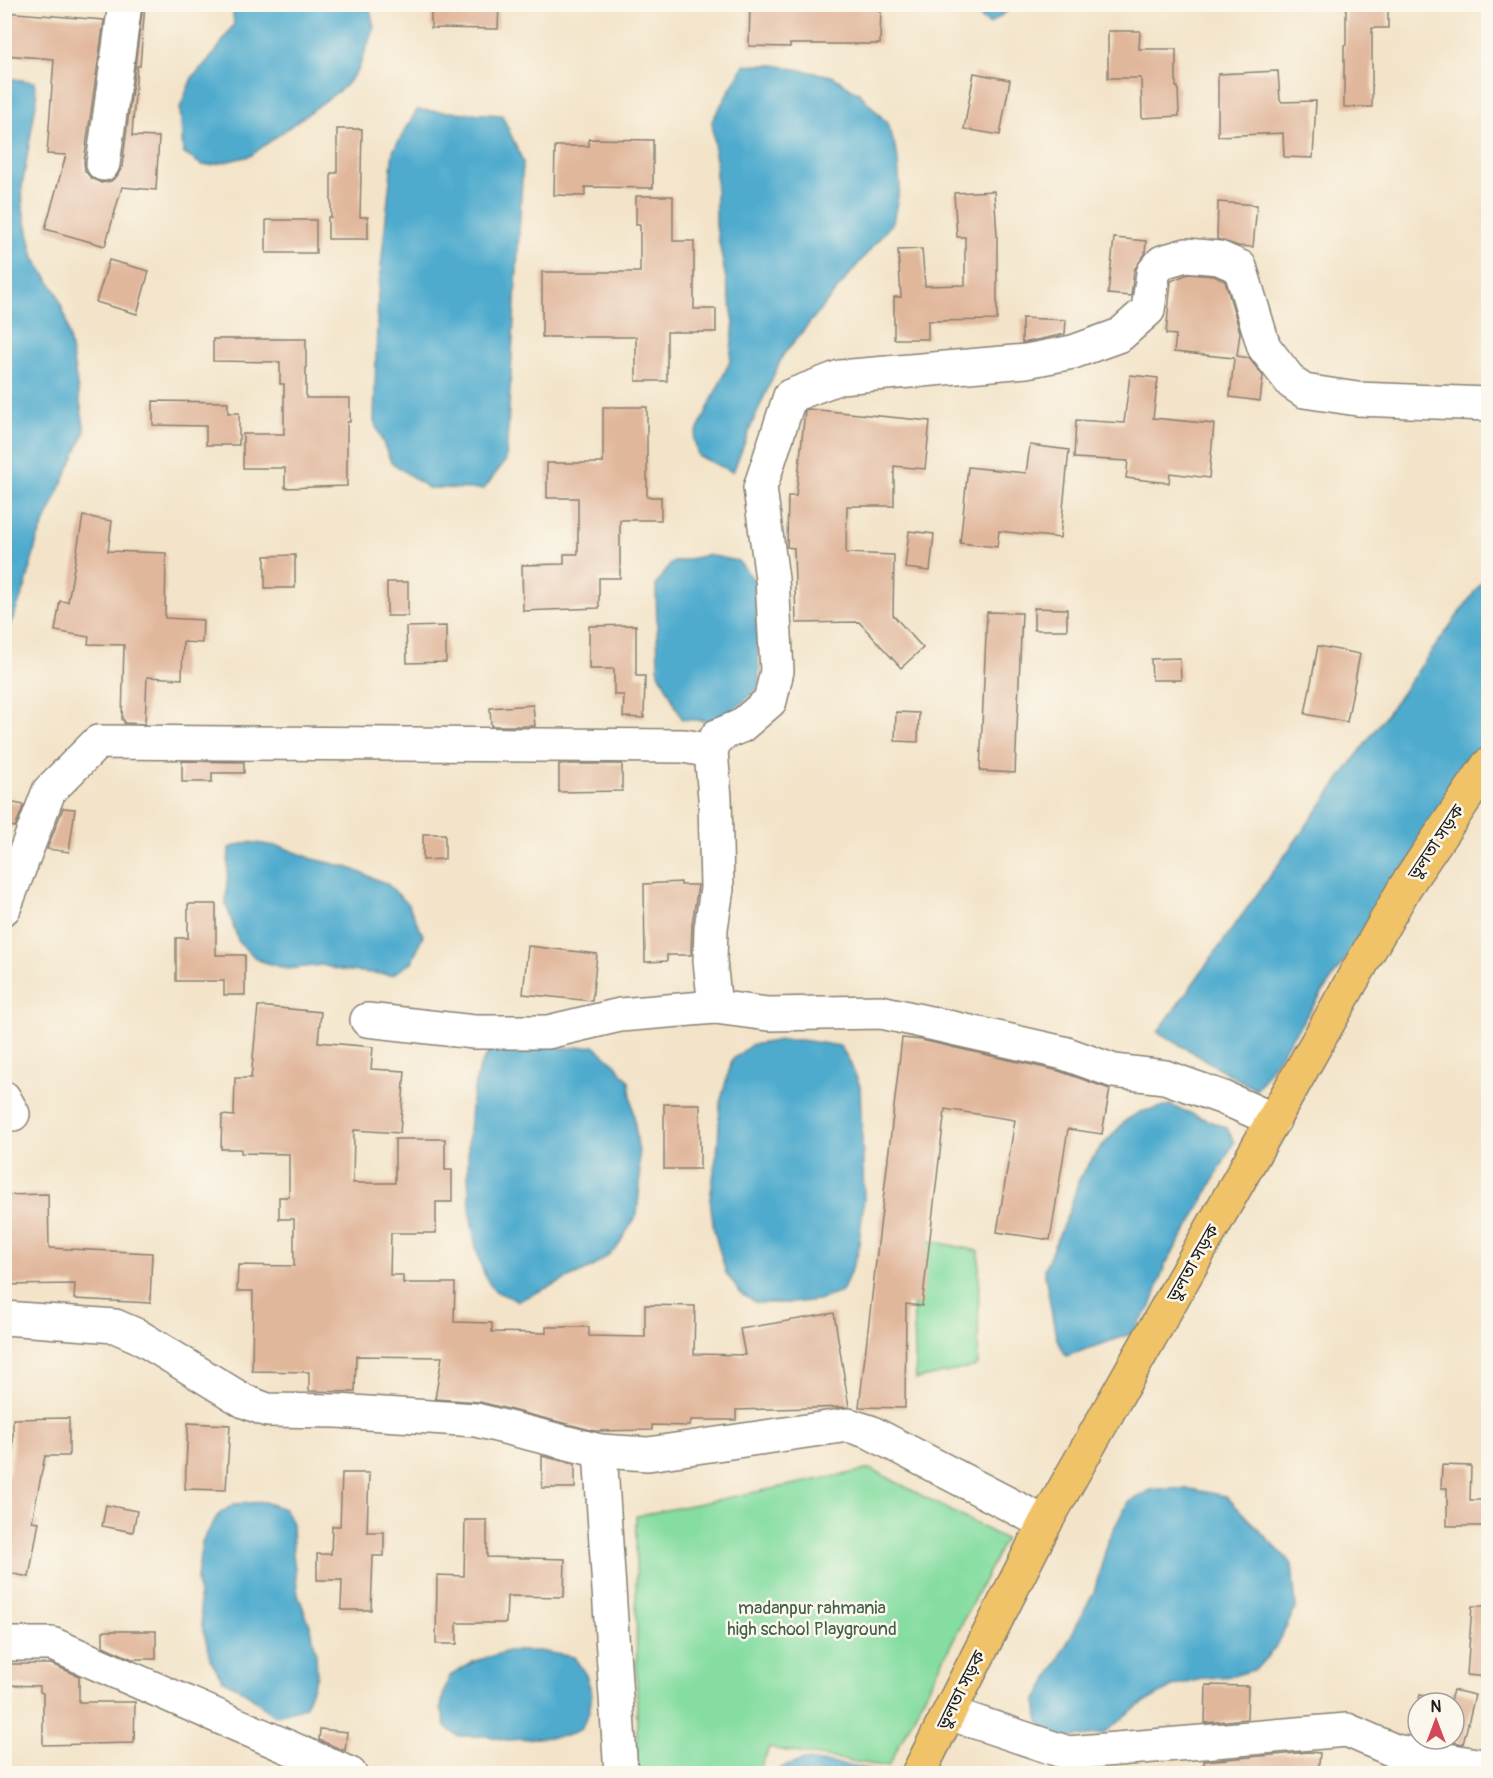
<svg xmlns="http://www.w3.org/2000/svg" width="1493" height="1778" font-family="Pangolin,'Noto Sans Bengali',sans-serif">
<style>
.green{fill:#85dda1;stroke:#507c5e;stroke-width:1.5}
.water{fill:#50abce;stroke:#366475;stroke-width:1.5}
.building{fill:#e1b79c}
.lines{fill:none;stroke-linecap:round;stroke-linejoin:round}
.minor-casing{stroke:#888072;stroke-width:36}
.trunk-casing{stroke:#888072;stroke-width:36}
.minor{stroke:#fff;stroke-width:33}
.trunk{stroke:#f0c369;stroke-width:33}
.labels{text-anchor:middle;stroke-width:5;stroke-linejoin:round;paint-order:stroke}
.street-label{font-size:18px;fill:#1c1c1c;stroke:#fbf7ec}
.park-label{font-size:18px;fill:#41604b;stroke:#fbf7ec}
</style>
<rect width="100%" height="100%" fill="#fbf7ec"/>
<filter id="ink" filterUnits="userSpaceOnUse"><feTurbulence type="fractalNoise" baseFrequency=".0167" numOctaves="2"/><feDisplacementMap in="SourceGraphic" scale="12" xChannelSelector="R" yChannelSelector="G"/><feConvolveMatrix kernelMatrix="1 2 1 2 8 2 1 2 1" color-interpolation-filters="sRGB"/></filter>
<filter id="wash" filterUnits="userSpaceOnUse"><feTurbulence type="fractalNoise" baseFrequency=".008" numOctaves="4" result="noise"/><feDisplacementMap in="SourceGraphic" scale="24" xChannelSelector="R" yChannelSelector="G"/><feGaussianBlur stdDeviation="1.35" result="paint"/><feColorMatrix in="noise" values="0 0 0 0 0 0 0 0 0 0 0 0 0 0 0 0 0 1.4 0 .05"/><feComposite in="paint" operator="in"/></filter>
<g filter="url(#wash)">
<rect width="100%" height="100%" fill="#f3e4c9"/>
<g class="green">
<polygon points="911,1237 979,1251 978,1366 916,1379"/>
<polygon points="871,1469 1005,1539 888,1767 769,1748 758,1773 637,1773 636,1516"/>
</g>
<g class="water">
<polygon points="232,5 369,5 374,27 358,70 344,87 250,156 211,165 202,165 183,153 180,108 192,78 215,53 234,24"/>
<polygon points="966,5 1016,5 989,24"/>
<polygon points="744,65 774,65 832,76 860,94 887,123 897,152 900,186 893,222 783,355 754,419 733,472 698,456 694,438 730,361 734,322 716,226 716,162 712,121"/>
<polygon points="7,78 34,82 37,97 22,187 23,209 34,258 57,293 66,319 85,432 37,540 26,585 10,625 5,635 4,80"/>
<polygon points="417,110 502,115 523,162 506,460 484,489 428,488 391,462 374,421 378,295 393,151"/>
<polygon points="707,555 738,561 754,580 760,687 736,708 708,721 682,719 658,670 656,585 671,563"/>
<polygon points="1488,573 1488,750 1256,1090 1158,1032"/>
<polygon points="249,842 282,847 313,859 347,867 387,884 408,904 423,935 412,962 392,975 340,970 322,965 287,969 258,960 239,943 226,904 229,848"/>
<polygon points="781,1040 802,1040 840,1046 848,1058 860,1086 864,1198 858,1253 842,1292 818,1300 791,1303 757,1303 741,1294 726,1273 714,1231 710,1199 718,1145 720,1103 732,1060 751,1045"/>
<path d="M 528,1045 L 568,1048 L 594,1046 L 615,1064 L 629,1081 L 639,1154 L 640,1184 L 637,1215 L 616,1249 L 593,1267 L 518,1301 C 511,1297 498,1294 493,1289 C 462,1250 462,1110 481,1065 C 484,1058 490,1052 494,1046 Z"/>
<polygon points="1170,1105 1227,1128 1234,1142 1191,1223 1165,1265 1151,1307 1131,1334 1066,1356 1056,1337 1044,1269 1070,1209 1079,1179 1097,1152 1126,1120 1140,1112"/>
<polygon points="1153,1489 1190,1489 1226,1496 1292,1564 1296,1608 1274,1649 1256,1669 1233,1676 1205,1678 1172,1687 1140,1705 1104,1733 1069,1738 1048,1735 1039,1721 1036,1702 1094,1592 1109,1538 1128,1502"/>
<polygon points="264,1502 285,1509 292,1524 293,1553 298,1595 311,1628 316,1654 317,1675 305,1707 274,1716 249,1695 222,1679 211,1660 202,1625 197,1578 202,1542 218,1515 234,1504"/>
<polygon points="508,1651 539,1651 574,1657 586,1675 592,1694 589,1712 581,1729 566,1736 507,1740 488,1736 458,1736 446,1727 441,1708 444,1692 450,1676 473,1662"/>
<polygon points="804,1760 854,1766 878,1773 777,1773 781,1768"/>
</g>
<g id="blocks">
<g class="building">
<polygon points="143,4 145,4 140,66 137,66 132,136 159,137 156,190 122,187 105,246 45,229 66,155 47,154 54,59 4,55 4,12 104,20 84,161 85,171 91,178 101,183 111,181 117,176 122,167"/>
<polygon points="431,4 499,4 498,29 431,28"/>
<polygon points="750,4 881,4 880,44 790,44 790,47 749,46"/>
<polygon points="1346,4 1388,4 1388,28 1372,28 1372,107 1344,107 1344,45 1346,45"/>
<polygon points="1108,31 1140,31 1139,49 1176,49 1176,87 1178,87 1179,116 1142,118 1141,78 1108,78"/>
<polygon points="1278,71 1280,100 1282,102 1316,101 1313,158 1284,157 1283,133 1218,136 1218,74"/>
<polygon points="974,73 1010,80 1000,135 964,129"/>
<polygon points="337,129 362,129 360,217 368,217 368,239 328,239 328,217 331,217 331,173 337,173"/>
<polygon points="589,139 653,140 653,188 585,187 585,196 554,195 555,146 589,146"/>
<polygon points="994,191 997,235 997,320 928,321 928,339 894,339 894,297 901,297 898,250 922,249 925,286 965,285 965,237 957,237 954,193"/>
<polygon points="636,196 673,196 673,241 694,241 694,309 716,309 716,332 667,332 667,381 636,381 636,337 542,337 542,272 640,272 640,225 636,225"/>
<polygon points="1218,202 1257,205 1253,247 1238,246 1217,239"/>
<rect x="266" y="220" width="50" height="33"/>
<polygon points="1114,238 1146,241 1145,254 1134,270 1131,296 1108,294"/>
<polygon points="109,260 149,271 137,314 96,302"/>
<polygon points="1188,274 1214,276 1225,281 1240,332 1237,356 1249,358 1263,376 1260,401 1230,397 1234,358 1174,352 1176,335 1166,334 1171,281"/>
<polygon points="1022,318 1066,320 1065,334 1022,343"/>
<polygon points="213,339 306,339 306,398 350,398 350,422 347,422 347,486 285,488 285,468 243,468 243,434 284,434 284,384 280,384 280,362 213,361"/>
<polygon points="1130,375 1158,378 1153,418 1214,424 1209,478 1170,473 1169,483 1126,478 1128,461 1074,458 1076,420 1124,423"/>
<polygon points="153,401 228,402 228,413 239,413 239,445 206,445 206,426 153,425"/>
<polygon points="603,407 647,407 647,497 661,497 661,520 620,520 620,578 599,578 599,608 523,611 522,565 564,564 564,554 578,554 578,498 547,498 547,463 603,463"/>
<polygon points="808,409 930,421 925,469 894,466 894,506 847,506 846,553 894,555 893,615 923,648 901,668 859,622 796,623 794,548 787,547 788,496 796,496 805,410"/>
<polygon points="1030,445 1069,450 1060,538 999,531 997,547 960,543 968,467 1026,473"/>
<polygon points="83,516 112,521 108,551 166,553 165,618 203,620 202,643 183,642 182,679 147,677 145,724 124,723 124,720 122,720 124,645 88,644 89,637 55,631 60,601 68,602"/>
<polygon points="909,531 934,534 930,571 905,568"/>
<polygon points="295,555 295,588 265,588 265,556"/>
<rect x="387" y="582" width="21" height="34"/>
<polygon points="1034,608 1067,609 1067,630 1034,630"/>
<polygon points="987,612 1022,613 1015,773 980,771"/>
<polygon points="636,625 636,676 645,676 644,718 623,717 624,695 614,695 614,669 589,669 589,626"/>
<polygon points="446,626 446,662 407,663 406,627"/>
<polygon points="1318,646 1360,654 1347,722 1305,714"/>
<polygon points="1180,658 1181,680 1152,680 1151,659"/>
<polygon points="533,705 535,726 491,726 490,708"/>
<polygon points="896,712 919,713 918,742 895,741"/>
<polygon points="182,761 244,762 244,773 212,773 212,782 182,782"/>
<polygon points="559,764 622,764 622,791 559,792"/>
<polygon points="4,801 24,805 15,827 4,825"/>
<polygon points="63,808 75,809 69,852 47,849"/>
<polygon points="423,834 445,834 445,859 423,860"/>
<polygon points="681,882 681,885 698,885 692,925 691,955 667,955 667,961 645,962 644,884"/>
<polygon points="188,904 216,904 216,955 245,955 245,995 224,995 224,981 176,981 176,938 188,938"/>
<polygon points="528,946 597,954 592,1001 523,994"/>
<polygon points="258,1006 321,1012 318,1042 373,1047 371,1069 405,1071 400,1133 354,1130 353,1183 395,1183 395,1139 445,1139 445,1170 452,1170 452,1202 436,1202 436,1233 391,1233 390,1275 403,1275 403,1283 455,1283 454,1322 492,1323 492,1332 546,1333 546,1327 589,1327 589,1336 645,1337 645,1305 695,1306 694,1354 745,1355 740,1329 834,1313 849,1407 736,1410 736,1420 691,1420 690,1426 652,1425 652,1430 595,1431 480,1402 435,1399 442,1357 356,1356 355,1392 309,1391 309,1372 252,1371 253,1291 237,1291 238,1265 294,1266 294,1219 279,1219 279,1197 289,1197 289,1154 241,1153 241,1149 221,1149 222,1115 234,1116 235,1078 251,1078"/>
<polygon points="902,1038 921,1040 1059,1071 1110,1089 1102,1134 1068,1129 1050,1240 997,1232 1015,1120 945,1109 922,1306 906,1304 905,1408 859,1407"/>
<rect x="664" y="1104" width="36" height="65"/>
<polygon points="48,1194 49,1248 152,1253 150,1303 74,1299 75,1284 4,1285 4,1195"/>
<polygon points="69,1418 69,1456 45,1456 32,1521 39,1522 29,1577 4,1572 4,1495 13,1453 13,1419"/>
<polygon points="188,1423 230,1425 226,1490 185,1489"/>
<polygon points="542,1456 575,1464 575,1488 542,1488"/>
<polygon points="1442,1465 1471,1466 1470,1500 1488,1500 1488,1526 1447,1526 1447,1488 1441,1488"/>
<polygon points="342,1473 369,1473 367,1532 384,1532 384,1556 373,1556 371,1610 341,1610 342,1580 317,1580 317,1554 331,1554 332,1526 340,1526"/>
<polygon points="106,1505 137,1511 133,1532 102,1526"/>
<polygon points="465,1520 487,1520 487,1557 565,1559 564,1597 507,1596 506,1623 457,1623 457,1644 436,1644 437,1575 464,1576"/>
<polygon points="1472,1606 1488,1606 1488,1677 1467,1675"/>
<polygon points="103,1631 156,1631 156,1659 132,1659 103,1646"/>
<polygon points="4,1664 51,1664 79,1676 79,1702 135,1702 134,1743 43,1745 43,1693 40,1692 40,1686 4,1685"/>
<polygon points="1206,1685 1248,1686 1247,1719 1205,1723"/>
<polygon points="1453,1690 1475,1695 1463,1744 1440,1739 1454,1739 1454,1703 1418,1703 1418,1730 1412,1729 1420,1695 1450,1701"/>
<polygon points="320,1729 347,1732 345,1751 319,1740"/>
<polygon points="1308,1752 1320,1753 1318,1773 1204,1773 1204,1761"/>
</g>
</g>
</g>
<g filter="url(#ink)">
<use href="#blocks" fill-opacity="0" stroke="#888072" stroke-width="1.5"/>
<g class="lines">
<defs>
<g id="minor">
<polyline points="103,164 125,4"/>
<polyline points="4,908 49,791 98,742 684,746 711,751"/>
<polyline points="715,1007 710,961 711,928 717,889 715,798 711,751 717,736 741,726 770,701 777,671 772,579 760,488 790,396 840,377 1026,361 1073,352 1120,335 1148,310 1153,273 1162,262 1186,255 1219,258 1240,267 1264,347 1292,383 1304,391 1357,399 1488,404"/>
<polyline points="367,1020 474,1032 548,1032 620,1015 715,1007 768,1014 881,1012 1064,1053 1114,1071 1165,1077 1224,1098 1274,1120"/>
<polyline points="4,1098 13,1114"/>
<polyline points="4,1318 115,1326 138,1336 244,1401 267,1410 337,1411 476,1420 600,1451 648,1454 848,1425 870,1432 1045,1523"/>
<polyline points="600,1451 621,1774"/>
<polyline points="4,1644 52,1644 350,1774"/>
<polyline points="949,1713 1068,1753 1347,1730 1395,1751 1488,1767"/>
</g>
<polyline id="trunk" points="918,1774 1045,1523 1405,887 1488,765"/>
</defs>
<use href="#minor" class="minor-casing"/>
<use href="#trunk" class="trunk-casing"/>
<use href="#minor" class="minor"/>
<use href="#trunk" class="trunk"/>
</g>
</g>
<g class="labels">
<g class="street-label">
<text transform="translate(1436 842) rotate(-56)" y="6">ভুলতা সড়ক</text>
<text transform="translate(1193 1263) rotate(-60)" y="6">ভুলতা সড়ক</text>
<text transform="translate(961 1690) rotate(-63)" y="6">ভুলতা সড়ক</text>
</g>
<g class="park-label">
<text x="812" y="1614">madanpur rahmania<tspan x="812" dy="21">high school Playground</tspan></text>
</g>
</g>
<rect width="1493" height="1778" fill="none" stroke="#fbf7ec" stroke-width="24"/>
<g transform="translate(1436 1721)"><circle r="28" fill="#fbf7ec" stroke="#a29f99" stroke-width="1.5"/>
<path d="M0-4.5L10 22L0 15L-10 22Z" fill="#d1495b"/>
<text y="-9" font-size="16" font-weight="bold" text-anchor="middle" fill="#1c1c1c">N</text>
</g>
</svg>
